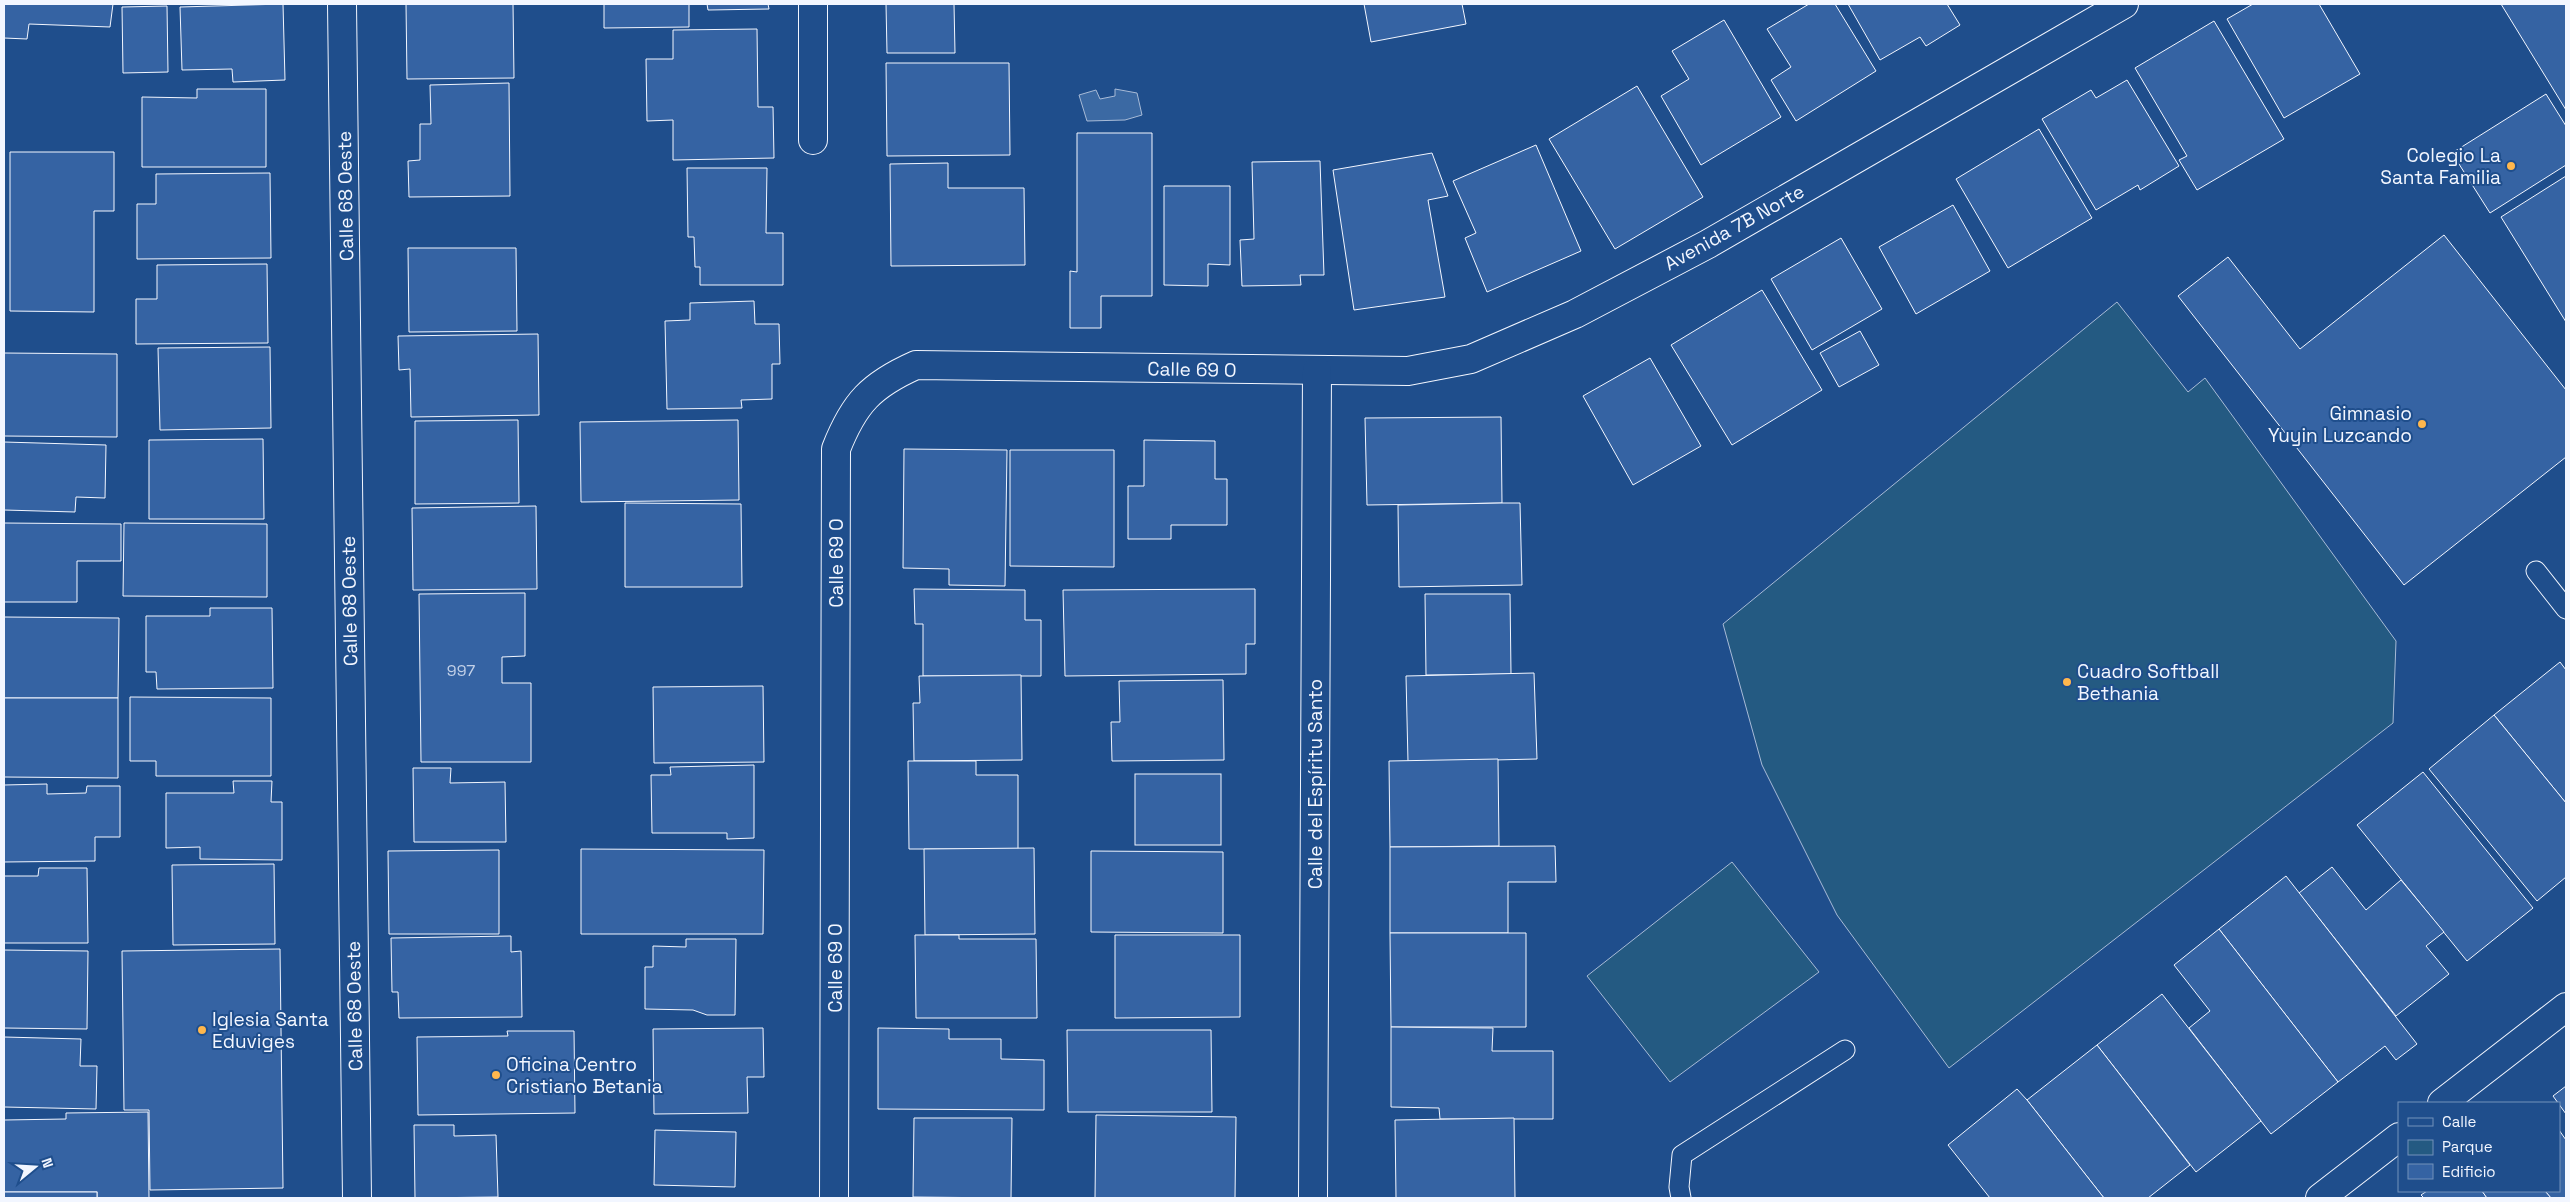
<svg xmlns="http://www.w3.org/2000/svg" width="2570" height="1202" font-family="'Space Grotesk',sans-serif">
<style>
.green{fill:#245a82;stroke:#a8bbd7}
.water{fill:#3b69a3;stroke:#a8bbd7}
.building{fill:#3563a3;stroke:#f2f6ff}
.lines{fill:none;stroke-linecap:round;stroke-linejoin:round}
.lane-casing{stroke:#f2f6ff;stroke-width:21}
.street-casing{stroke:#f2f6ff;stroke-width:30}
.secondary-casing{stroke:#f2f6ff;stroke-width:30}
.lane{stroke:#1f4e8c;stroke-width:19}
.street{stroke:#1f4e8c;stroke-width:28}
.secondary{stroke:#1f4e8c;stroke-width:28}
.poi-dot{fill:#ffb74d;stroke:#1f4e8c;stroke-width:2}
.labels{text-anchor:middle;stroke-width:4;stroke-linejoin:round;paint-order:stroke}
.number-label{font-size:16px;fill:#c3d1e8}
.poi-label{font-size:19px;fill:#f2f6ff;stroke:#1f4e8c;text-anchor:start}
.street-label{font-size:19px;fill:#f2f6ff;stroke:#1f4e8c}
</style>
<rect width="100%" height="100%" fill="#1f4e8c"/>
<g class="green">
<polygon points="2117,302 2188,392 2205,378 2396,641 2393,723 1949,1068 1837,915 1762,765 1723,624"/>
<polygon points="1732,862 1819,972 1670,1082 1587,976"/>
</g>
<polygon class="water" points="1115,89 1137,93 1142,115 1125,120 1087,121 1079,95 1096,90 1100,99 1115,96"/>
<g class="building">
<polygon points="4,4 113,4 110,27 29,24 27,39 4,38"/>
<polygon points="283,4 285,80 233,82 232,69 182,70 180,7"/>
<polygon points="406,4 513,4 514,78 407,79"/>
<polygon points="604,4 689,4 689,27 604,28"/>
<polygon points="707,4 768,4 769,9 708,10"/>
<polygon points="886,4 954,4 955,53 887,53"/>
<polygon points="1364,4 1462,4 1466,24 1371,42"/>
<polygon points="1809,4 1835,4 1876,71 1796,121 1771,80 1791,67 1767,29"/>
<polygon points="1848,4 1947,4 1960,25 1926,46 1920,37 1880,60"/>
<polygon points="2253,4 2319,4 2360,74 2284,118 2227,19"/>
<polygon points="2501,4 2566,4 2566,110"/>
<polygon points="167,6 168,72 123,73 122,7"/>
<polygon points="1724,20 1781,117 1701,165 1661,96 1689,79 1672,51"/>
<polygon points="2214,21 2284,139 2197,190 2179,160 2187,156 2135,68"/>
<polygon points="757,29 758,107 773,107 774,158 673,160 673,120 647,121 646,59 673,59 673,30"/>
<polygon points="886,63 1009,63 1010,155 887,156"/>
<polygon points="2127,80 2179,166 2140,190 2138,185 2096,210 2042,119 2091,90 2096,98"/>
<polygon points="509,83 510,196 409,197 408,161 420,160 420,124 431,124 430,85"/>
<polygon points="1637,86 1703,197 1615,249 1549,139"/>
<polygon points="197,89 266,89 266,167 142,167 142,97 197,98"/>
<polygon points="2546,94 2566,126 2566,165 2490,213 2452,153"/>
<polygon points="2039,129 2092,218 2008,268 1956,179"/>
<polygon points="1077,133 1152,133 1152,296 1101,296 1101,328 1070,328 1070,271 1077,272"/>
<polygon points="1536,145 1581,251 1487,292 1465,238 1476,233 1453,181"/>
<polygon points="10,152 114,152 114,211 94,211 94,312 10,311"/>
<polygon points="1432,153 1448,196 1428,200 1445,297 1354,310 1333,170"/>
<polygon points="1320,161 1324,275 1300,275 1301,285 1242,286 1240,240 1254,239 1252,162"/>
<polygon points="948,163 948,188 1024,188 1025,265 891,266 890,164"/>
<polygon points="687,168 767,168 766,233 783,233 783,285 700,285 700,267 695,267 694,237 688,237"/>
<polygon points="270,173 271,258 137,259 137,204 156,204 156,174"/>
<polygon points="2566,176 2566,322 2501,217"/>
<polygon points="1164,186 1230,186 1230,265 1208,264 1208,286 1164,285"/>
<polygon points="1953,205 1990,271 1916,314 1879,247"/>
<polygon points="2444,235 2566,390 2566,457 2404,585 2178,296 2228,257 2300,349"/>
<polygon points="1841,238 1882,309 1812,350 1771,279"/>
<polygon points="408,248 516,248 517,331 409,332"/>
<polygon points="267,264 268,343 136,344 136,299 157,299 157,265"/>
<polygon points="1762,290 1822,390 1732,445 1671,345"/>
<polygon points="754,301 755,324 779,324 780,364 772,364 772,399 741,400 742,408 667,409 665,321 690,320 690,303"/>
<polygon points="1860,331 1879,365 1839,387 1820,353"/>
<polygon points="538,334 539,415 411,417 410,369 399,370 398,336"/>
<polygon points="270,347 271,428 160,430 158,348"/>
<polygon points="4,353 117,354 117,437 4,436"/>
<polygon points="1650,358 1701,446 1633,485 1583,396"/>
<polygon points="1501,417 1502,503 1367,505 1365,418"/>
<polygon points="518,420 519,503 415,504 415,421"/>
<polygon points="738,420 739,500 581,502 580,422"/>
<polygon points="263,439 264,519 149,519 149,440"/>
<polygon points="1144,440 1215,441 1215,479 1227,479 1227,525 1171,525 1171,539 1128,539 1128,486 1144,486"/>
<polygon points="4,442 106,445 105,498 76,497 75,512 4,510"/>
<polygon points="904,449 1007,450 1005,586 949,585 949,569 903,568"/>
<polygon points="1010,450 1114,450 1114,567 1010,566"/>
<polygon points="625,503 741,504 742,587 625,587"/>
<polygon points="1502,503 1520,503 1522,585 1399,587 1398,505"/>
<polygon points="536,506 537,589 413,590 412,508"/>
<polygon points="4,523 121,524 121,561 77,561 77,602 4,602"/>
<polygon points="124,523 267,524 267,597 123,596"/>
<polygon points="914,589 1025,590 1025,620 1041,620 1041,676 923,676 923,624 915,624"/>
<polygon points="1255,589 1255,644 1246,644 1246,674 1065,676 1063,590"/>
<polygon points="525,593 525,656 502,657 502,683 531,683 531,762 421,762 419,594"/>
<polygon points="1425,594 1510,594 1511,674 1426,675"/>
<polygon points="210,608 272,608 273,688 157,689 156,672 146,672 146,616 210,616"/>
<polygon points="4,617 119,618 118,698 4,698"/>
<polygon points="2560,662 2566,670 2566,803 2494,715"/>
<polygon points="1534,673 1537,759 1408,762 1406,676"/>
<polygon points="1021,675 1022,760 914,761 913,703 920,703 919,676"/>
<polygon points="1223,680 1224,760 1112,761 1111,722 1120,722 1119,681"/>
<polygon points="763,686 764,762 654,763 653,687"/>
<polygon points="130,697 271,698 271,776 156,776 156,761 130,761"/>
<polygon points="4,698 118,698 118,778 4,777"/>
<polygon points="2494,715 2566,803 2566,877 2537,901 2429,769"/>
<polygon points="1498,759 1499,846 1390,847 1389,761"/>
<polygon points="908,761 976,761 976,775 1018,775 1018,849 909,849"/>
<polygon points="754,765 754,838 727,839 727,833 652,833 651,775 671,775 670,767"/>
<polygon points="413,768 451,768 450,783 505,782 506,842 414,842"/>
<polygon points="2423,772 2533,908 2467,961 2357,825"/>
<rect x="1135" y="774" width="86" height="71"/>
<polygon points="233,781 272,781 271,802 282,802 282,860 200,859 200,847 166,848 166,793 234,793"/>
<polygon points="47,784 47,794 86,793 87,786 120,786 120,837 95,837 95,861 4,862 4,785"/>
<polygon points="1555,846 1556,882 1508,882 1508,933 1390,933 1390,847"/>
<polygon points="1034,848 1035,934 925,935 924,849"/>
<polygon points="581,849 764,850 763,934 581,934"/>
<polygon points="499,850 499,934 389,934 388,851"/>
<polygon points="1091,851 1223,852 1223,933 1091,932"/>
<polygon points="274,864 275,944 173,945 172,865"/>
<polygon points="2332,867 2366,910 2401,880 2444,932 2426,946 2449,974 2396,1016 2299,893"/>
<polygon points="39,868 87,868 88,943 4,943 4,876 38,876"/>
<polygon points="2286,876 2417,1044 2396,1060 2385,1046 2338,1082 2219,929"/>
<polygon points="2219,929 2338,1082 2271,1134 2189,1028 2210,1011 2174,965"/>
<polygon points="1390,933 1526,933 1526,1027 1391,1027"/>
<polygon points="915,935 959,935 959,939 1036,939 1037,1018 916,1018"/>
<polygon points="1115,935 1240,935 1240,1017 1115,1018"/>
<polygon points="511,936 511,952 521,951 522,1017 399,1018 398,992 392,992 391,938"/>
<polygon points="686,939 736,939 735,1015 707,1015 693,1010 645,1009 645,967 653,967 653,946 686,947"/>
<polygon points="280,949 283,1188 150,1190 149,1110 124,1110 122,951"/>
<polygon points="4,950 88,951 87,1029 4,1028"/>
<polygon points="2162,994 2261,1121 2196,1172 2097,1045"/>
<polygon points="1391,1027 1493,1028 1492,1051 1553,1051 1553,1119 1440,1119 1439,1108 1391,1107"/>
<polygon points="763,1028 764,1077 747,1077 748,1113 654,1114 653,1029"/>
<polygon points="878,1028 949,1029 949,1039 1001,1039 1001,1059 1044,1060 1044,1110 878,1109"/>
<polygon points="1067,1030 1211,1030 1212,1112 1068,1112"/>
<polygon points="507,1031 574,1031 575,1113 418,1115 417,1037 508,1036"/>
<polygon points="4,1037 81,1039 80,1066 97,1066 96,1109 4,1107"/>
<polygon points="2097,1045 2190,1165 2148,1198 2104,1198 2027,1100"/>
<polygon points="2566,1086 2566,1114 2553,1096"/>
<polygon points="2017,1089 2027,1100 2104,1198 1990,1198 1948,1145"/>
<polygon points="148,1112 149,1198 97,1198 97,1192 4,1192 4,1120 66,1119 66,1113"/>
<polygon points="1096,1115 1236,1117 1235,1198 1095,1198"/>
<polygon points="914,1118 1012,1118 1011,1198 913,1197"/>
<polygon points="1514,1118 1515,1198 1396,1198 1395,1120"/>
<polygon points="414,1125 454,1125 454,1136 496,1135 498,1197 415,1198"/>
<polygon points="655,1130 736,1132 735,1187 654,1185"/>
<polygon points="2559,1130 2566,1140 2566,1198 2551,1198 2545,1191 2559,1191"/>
<polygon points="2427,1191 2482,1191 2487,1198 2424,1198 2421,1195"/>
<polygon points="2482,1191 2545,1191 2551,1198 2487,1198"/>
<rect x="4" y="1192" width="93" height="6"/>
</g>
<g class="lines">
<defs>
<g id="lane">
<polyline points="2536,571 2566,609"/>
<polyline points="1681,1198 1679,1187 1682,1155 1845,1050"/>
</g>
<g id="street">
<polyline points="342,4 357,1198"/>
<polyline points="813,4 813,140"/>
<path d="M 834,1198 L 836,449 C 854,403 871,385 916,365 L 1408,371 L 1471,359 L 1575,314 L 1708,244 L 2124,4"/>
<polyline points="1313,1198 1317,371"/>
</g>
<g id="secondary">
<polyline points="2442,1103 2566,1007"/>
<polyline points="2320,1198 2399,1137"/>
</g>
</defs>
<use href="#lane" class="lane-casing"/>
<use href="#street" class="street-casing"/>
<use href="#secondary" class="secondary-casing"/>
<use href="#lane" class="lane"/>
<use href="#street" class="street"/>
<use href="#secondary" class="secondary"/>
</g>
<g class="poi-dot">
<circle cx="2511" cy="166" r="5"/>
<circle cx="2422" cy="424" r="5"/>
<circle cx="2067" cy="682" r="5"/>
<circle cx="202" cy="1030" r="5"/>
<circle cx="496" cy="1075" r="5"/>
</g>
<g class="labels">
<g class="number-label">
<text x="461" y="676">997</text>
</g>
<g class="poi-label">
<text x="2501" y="162" text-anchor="end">Colegio La<tspan x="2501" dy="22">Santa Familia</tspan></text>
<text x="2412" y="420" text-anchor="end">Gimnasio<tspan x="2412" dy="22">Yuyin Luzcando</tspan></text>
<text x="2077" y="678">Cuadro Softball<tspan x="2077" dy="22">Bethania</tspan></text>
<text x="212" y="1026">Iglesia Santa<tspan x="212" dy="22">Eduviges</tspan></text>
<text x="506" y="1071">Oficina Centro<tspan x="506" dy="22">Cristiano Betania</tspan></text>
</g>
<g class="street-label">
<text transform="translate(345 196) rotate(-91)" y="7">Calle 68 Oeste</text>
<text transform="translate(1734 227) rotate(-29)" y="7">Avenida 7B Norte</text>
<text transform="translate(1192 369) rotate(1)" y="7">Calle 69 O</text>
<text transform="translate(836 563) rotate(-90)" y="7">Calle 69 O</text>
<text transform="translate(349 601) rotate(-91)" y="7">Calle 68 Oeste</text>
<text transform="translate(1315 784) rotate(-90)" y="7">Calle del Espíritu Santo</text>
<text transform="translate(835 968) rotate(-90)" y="7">Calle 69 O</text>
<text transform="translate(354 1006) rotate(-91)" y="7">Calle 68 Oeste</text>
</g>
</g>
<rect width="2570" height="1202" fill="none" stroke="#f2f6ff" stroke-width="10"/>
<rect x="2398" y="1102" width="162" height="90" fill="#1f4e8c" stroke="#7391ba"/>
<rect x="2408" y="1118" width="25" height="8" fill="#1f4e8c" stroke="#7391ba"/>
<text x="2442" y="1127" font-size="15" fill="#f2f6ff">Calle</text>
<rect x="2408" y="1140" width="25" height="15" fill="#245a82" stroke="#7391ba"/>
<text x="2442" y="1152" font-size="15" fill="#f2f6ff">Parque</text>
<rect x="2408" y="1164" width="25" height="15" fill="#3563a3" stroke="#7391ba"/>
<text x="2442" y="1177" font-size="15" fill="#f2f6ff">Edificio</text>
<g transform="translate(35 1167) rotate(72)" stroke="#1f4e8c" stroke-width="4" paint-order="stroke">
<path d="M0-4L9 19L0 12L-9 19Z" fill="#f2f6ff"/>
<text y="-8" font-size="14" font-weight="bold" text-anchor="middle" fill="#f2f6ff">N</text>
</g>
</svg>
